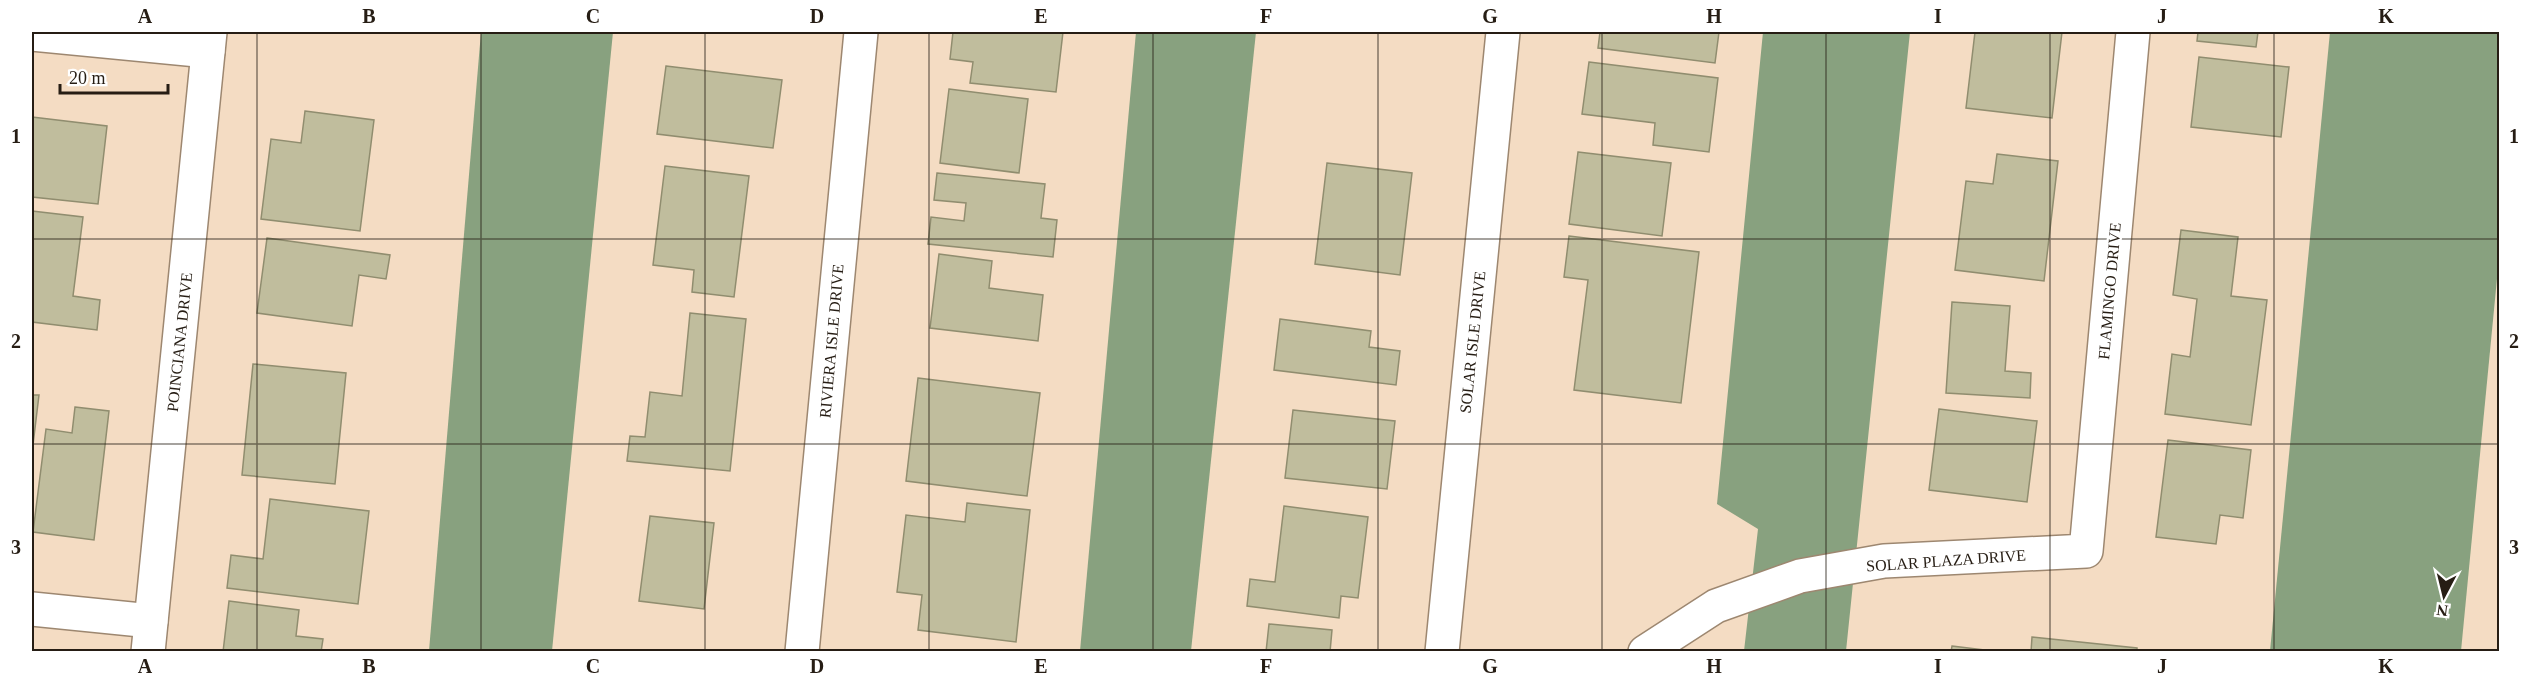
<svg xmlns="http://www.w3.org/2000/svg" width="2531" height="683" font-family="Georgia,serif">
<style>
.water{fill:#88a17f}
.building{fill:#c0bd9d;stroke:#908d6f;stroke-width:1.5}
.lines{fill:none;stroke-linecap:round;stroke-linejoin:round}
.street-casing{stroke:#9d8770;stroke-width:36}
.street{stroke:#fff;stroke-width:33}
.grid{fill:none;stroke:#261d14;stroke-width:1.5;stroke-opacity:0.55}
.labels{text-anchor:middle;stroke-width:4.5;stroke-linejoin:round;paint-order:stroke}
.street-label{font-size:16px;fill:#261d14;stroke:#fff}
.neatline{fill:none;stroke:#261d14;stroke-width:2}
.grid-label{font-size:20px;text-anchor:middle;font-weight:bold;fill:#261d14}
</style>
<rect width="100%" height="100%" fill="#f4dcc3"/>
<g class="water">
<polygon points="481,32 613,32 552,651 429,651"/>
<polygon points="1136,32 1256,32 1191,651 1080,651"/>
<polygon points="1763,32 1910,32 1846,651 1744,651 1758,529 1717,504"/>
<polygon points="2330,32 2499,32 2499,258 2461,651 2270,651"/>
</g>
<g class="building">
<polygon points="953,32 1063,32 1056,92 970,83 973,62 950,59"/>
<polygon points="1600,32 1719,32 1715,63 1598,48"/>
<polygon points="1975,32 2062,32 2052,118 1966,108"/>
<polygon points="2198,32 2258,32 2256,47 2197,41"/>
<polygon points="2199,57 2289,67 2281,137 2191,127"/>
<polygon points="1589,62 1718,78 1709,152 1653,145 1655,123 1582,114"/>
<polygon points="666,66 782,80 773,148 657,134"/>
<polygon points="949,89 1028,99 1019,173 940,163"/>
<polygon points="305,111 374,120 360,231 261,219 271,139 301,143"/>
<polygon points="32,117 107,126 98,204 32,197"/>
<polygon points="1578,152 1671,163 1662,236 1569,224"/>
<polygon points="1997,154 2058,161 2044,281 1955,270 1966,181 1993,184"/>
<polygon points="1327,163 1412,173 1400,275 1315,264"/>
<polygon points="665,166 749,176 734,297 692,292 694,270 653,265"/>
<polygon points="937,173 1045,184 1041,218 1057,220 1053,257 928,244 931,217 964,221 966,203 934,200"/>
<polygon points="32,211 83,217 73,296 100,300 97,330 32,322"/>
<polygon points="2181,230 2238,237 2231,296 2267,300 2251,425 2165,414 2172,354 2190,357 2197,299 2173,295"/>
<polygon points="1569,236 1699,252 1681,403 1574,390 1588,280 1564,277"/>
<polygon points="267,238 390,255 386,279 359,275 352,326 257,313"/>
<polygon points="939,254 992,261 989,288 1043,295 1038,341 930,328"/>
<polygon points="1952,302 2010,306 2005,371 2031,373 2030,398 1946,393"/>
<polygon points="690,313 746,319 730,471 627,461 630,436 645,437 650,392 682,396"/>
<polygon points="1280,319 1371,331 1369,347 1400,351 1396,385 1274,370"/>
<polygon points="253,364 346,373 335,484 242,475"/>
<polygon points="918,378 1040,393 1027,496 906,481"/>
<polygon points="32,395 39,395 32,453"/>
<polygon points="75,407 109,411 94,540 33,532 46,429 72,433"/>
<polygon points="1939,409 2037,421 2027,502 1929,490"/>
<polygon points="1293,410 1395,421 1387,489 1285,478"/>
<polygon points="2168,440 2251,450 2243,518 2220,515 2216,544 2156,537"/>
<polygon points="270,499 369,511 358,604 227,588 231,555 263,559"/>
<polygon points="967,503 1030,510 1016,642 918,630 922,595 897,592 906,515 965,522"/>
<polygon points="1284,506 1368,517 1358,598 1341,596 1339,618 1247,606 1250,579 1275,582"/>
<polygon points="650,516 714,523 704,609 639,601"/>
<polygon points="229,601 299,610 296,636 323,639 321,652 223,652"/>
<polygon points="1269,624 1332,630 1330,652 1266,652"/>
<polygon points="2032,637 2137,648 2137,652 2031,652"/>
<polygon points="1952,646 2001,652 1951,652"/>
</g>
<g class="lines">
<defs>
<g id="street">
<polyline points="32,34 208,51"/>
<polyline points="32,609 151,621"/>
<polyline points="148,652 210,32"/>
<polyline points="802,652 861,32"/>
<polyline points="1442,652 1503,32"/>
<polyline points="1645,652 1716,606 1800,576 1884,561 2086,551 2133,32"/>
</g>
</defs>
<use href="#street" class="street-casing"/>
<use href="#street" class="street"/>
</g>
<path class="grid" d="M 257,32 L 257,652M 481,32 L 481,652M 705,32 L 705,652M 929,32 L 929,652M 1153,32 L 1153,652M 1378,32 L 1378,652M 1602,32 L 1602,652M 1826,32 L 1826,652M 2050,32 L 2050,652M 2274,32 L 2274,652M 32,239 L 2500,239M 32,444 L 2500,444"/>
<g class="labels">
<g class="street-label">
<text transform="translate(2109 291) rotate(-85)" y="6">FLAMINGO DRIVE</text>
<text transform="translate(831 341) rotate(-85)" y="6">RIVIERA ISLE DRIVE</text>
<text transform="translate(179 342) rotate(-84)" y="6">POINCIANA DRIVE</text>
<text transform="translate(1472 342) rotate(-84)" y="6">SOLAR ISLE DRIVE</text>
<text transform="translate(1946 560) rotate(-4)" y="6">SOLAR PLAZA DRIVE</text>
</g>
</g>
<rect width="2531" height="683" fill="none" stroke="#ffffff" stroke-width="66"/>
<g transform="translate(2444 596) rotate(187)" stroke="#ffffff" stroke-width="4.5" paint-order="stroke">
<path d="M0-4.5L10 22L0 15L-10 22Z" fill="#261d14"/>
<text y="-9" font-size="16" font-weight="bold" text-anchor="middle" fill="#261d14">N</text>
</g>
<path d="M60 84v9h108v-9" fill="none" stroke="#261d14" stroke-width="3"/>
<text x="69" y="84" font-size="18" fill="#261d14" stroke="#ffffff" stroke-width="4.5" paint-order="stroke">20 m</text>
<rect x="33" y="33" width="2465" height="617" class="neatline"/>
<g class="grid-label">
<text x="145" y="23">A</text>
<text x="369" y="23">B</text>
<text x="593" y="23">C</text>
<text x="817" y="23">D</text>
<text x="1041" y="23">E</text>
<text x="1266" y="23">F</text>
<text x="1490" y="23">G</text>
<text x="1714" y="23">H</text>
<text x="1938" y="23">I</text>
<text x="2162" y="23">J</text>
<text x="2386" y="23">K</text>
<text x="16" y="143">1</text>
<text x="2514" y="143">1</text>
<text x="16" y="348">2</text>
<text x="2514" y="348">2</text>
<text x="16" y="554">3</text>
<text x="2514" y="554">3</text>
<text x="145" y="673">A</text>
<text x="369" y="673">B</text>
<text x="593" y="673">C</text>
<text x="817" y="673">D</text>
<text x="1041" y="673">E</text>
<text x="1266" y="673">F</text>
<text x="1490" y="673">G</text>
<text x="1714" y="673">H</text>
<text x="1938" y="673">I</text>
<text x="2162" y="673">J</text>
<text x="2386" y="673">K</text>
</g>
</svg>
